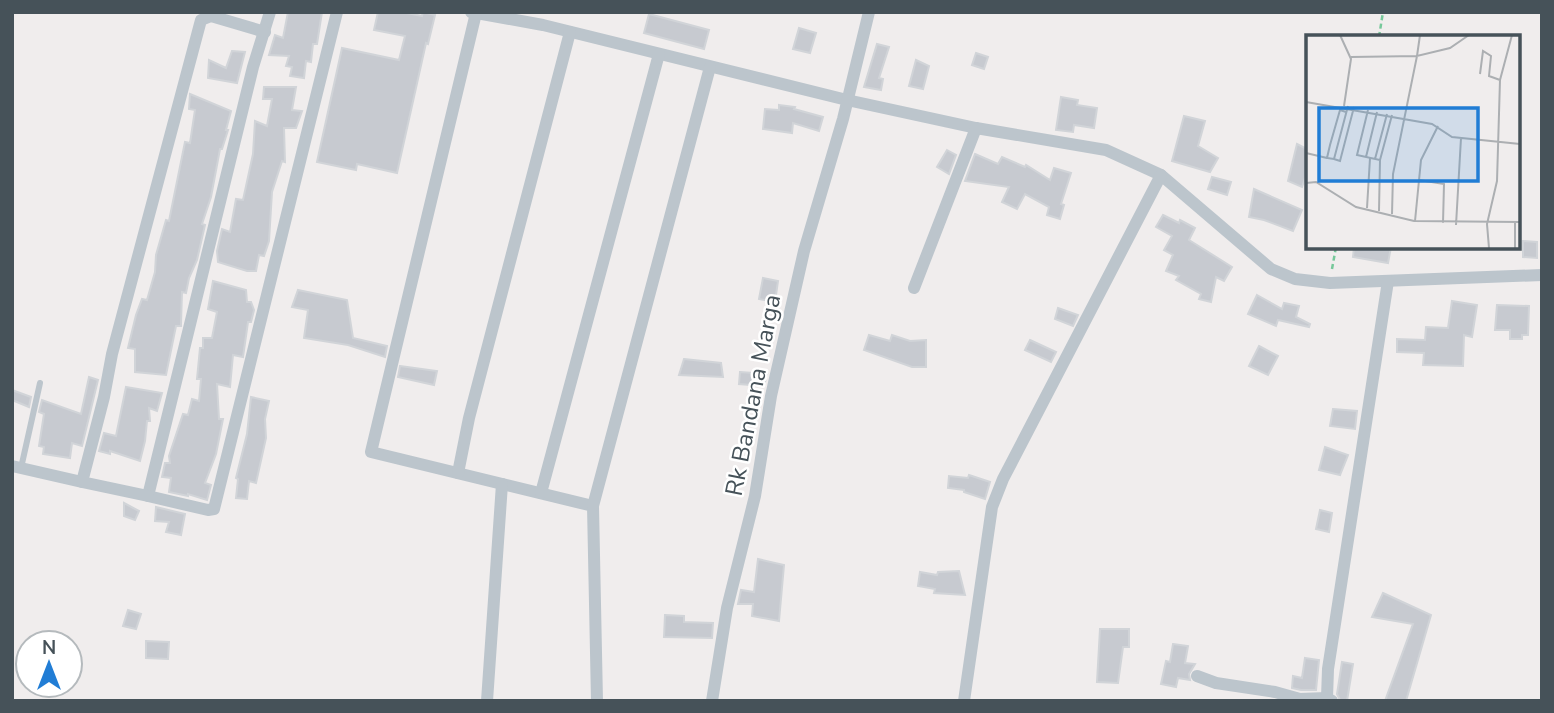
<svg xmlns="http://www.w3.org/2000/svg" width="1554" height="713" font-family="'Nunito Sans',sans-serif">
<style>
.building{fill:#c7cad0;stroke:#d1d4d8;stroke-width:2}
.lines{fill:none;stroke-linecap:round;stroke-linejoin:round}
.path{stroke:#76c89a;stroke-width:2.5;stroke-dasharray:5 3.5;stroke-linecap:butt}
.service{stroke:#bcc5cc;stroke-width:6}
.minor{stroke:#bcc5cc;stroke-width:12}
.labels{text-anchor:middle;stroke-width:5;stroke-linejoin:round;paint-order:stroke}
.street-label{font-size:24px;fill:#465259;stroke:#fff}
.inset-road{fill:none;stroke:#acafb2;stroke-width:2}
.view{fill:#217dd5;fill-opacity:0.15;stroke:#217dd5;stroke-width:3.5}
.inset-edge{fill:none;stroke:#465259;stroke-width:3.5}
</style>
<rect width="100%" height="100%" fill="#f0eded"/>
<g class="building">
<polygon points="288,12 322,12 317,44 313,44 311,62 306,61 304,78 290,76 292,67 286,66 289,56 269,55 275,35 283,38"/>
<polygon points="378,12 402,12 422,16 423,12 435,15 428,44 426,43 397,173 357,164 356,170 317,162 342,48 399,60 405,36 374,30"/>
<polygon points="649,14 709,30 704,49 644,33"/>
<polygon points="799,28 816,33 810,53 793,49"/>
<polygon points="877,44 889,47 879,78 883,79 881,90 864,87"/>
<polygon points="232,51 245,52 237,83 208,78 209,60 226,68"/>
<polygon points="976,53 988,57 984,69 972,65"/>
<polygon points="916,60 929,66 923,89 909,86"/>
<polygon points="264,87 296,87 292,110 302,111 296,128 284,128 285,162 282,161 272,192 269,241 264,256 259,255 256,271 247,271 218,262 217,251 222,229 230,232 236,199 243,200 253,154 255,121 267,126 272,99 263,99"/>
<polygon points="190,94 231,111 226,130 228,130 222,149 220,149 211,197 202,224 205,225 197,260 189,278 186,293 182,292 181,324 181,326 176,326 166,375 135,372 135,349 128,348 136,315 142,299 147,300 155,272 156,255 166,220 169,221 185,142 190,143 195,110 189,109"/>
<polygon points="1061,97 1078,100 1077,105 1097,108 1094,128 1074,125 1073,132 1056,130"/>
<polygon points="779,105 795,107 794,109 823,117 819,131 793,123 792,133 763,129 765,109 779,110"/>
<polygon points="1184,116 1205,121 1198,146 1218,158 1210,172 1172,161"/>
<polygon points="1297,144 1307,149 1307,172 1302,187 1288,181"/>
<polygon points="947,150 956,155 949,174 937,167"/>
<polygon points="975,154 998,164 1002,157 1025,167 1026,165 1050,180 1054,168 1071,173 1061,204 1064,205 1060,219 1047,215 1049,207 1025,194 1017,209 1002,202 1009,187 965,181"/>
<polygon points="1212,177 1231,182 1227,195 1208,189"/>
<polygon points="1254,189 1302,210 1293,231 1264,220 1249,217"/>
<polygon points="1163,215 1179,223 1180,220 1195,228 1189,240 1232,267 1224,281 1216,277 1211,302 1199,299 1201,294 1176,280 1179,276 1166,271 1173,255 1164,250 1172,236 1156,227"/>
<polygon points="1523,241 1537,242 1537,258 1523,257"/>
<polygon points="1354,247 1391,247 1388,263 1353,257"/>
<polygon points="763,278 778,281 775,302 759,299"/>
<polygon points="213,281 246,290 247,302 251,302 254,310 251,322 248,322 243,357 233,355 230,387 217,384 219,419 223,419 216,454 205,483 211,485 207,500 188,494 188,496 169,492 171,478 162,477 165,463 170,463 169,456 183,414 188,415 192,399 199,401 201,379 197,379 200,348 203,348 203,338 212,338 217,312 208,309"/>
<polygon points="298,290 347,300 353,338 387,346 385,357 348,345 304,338 308,310 292,307"/>
<polygon points="1257,295 1282,309 1284,303 1299,306 1296,317 1310,324 1309,327 1278,320 1276,326 1248,314"/>
<polygon points="1452,301 1477,305 1472,337 1464,335 1463,366 1423,365 1424,353 1397,352 1397,339 1425,340 1426,327 1448,328"/>
<polygon points="1497,305 1529,306 1528,335 1522,335 1522,339 1510,339 1510,330 1495,330"/>
<polygon points="1058,308 1078,315 1073,326 1055,319"/>
<polygon points="869,335 890,341 892,335 910,341 926,340 926,367 912,367 864,350"/>
<polygon points="1030,340 1056,352 1051,362 1025,350"/>
<polygon points="1259,346 1278,356 1268,375 1249,366"/>
<polygon points="684,359 721,363 723,377 679,375"/>
<polygon points="400,366 437,371 434,385 398,377"/>
<polygon points="740,372 767,374 764,386 739,384"/>
<polygon points="89,377 98,380 82,446 72,443 70,458 43,454 44,447 39,446 44,414 39,412 42,400 81,414"/>
<polygon points="126,387 162,393 157,411 149,408 150,421 147,421 145,441 140,461 110,451 110,454 99,451 104,433 116,436"/>
<polygon points="12,390 31,397 29,407 12,400"/>
<polygon points="251,397 269,401 265,419 266,438 256,483 249,481 247,499 236,498 238,479 236,478 247,434"/>
<polygon points="1333,409 1357,411 1355,429 1330,426"/>
<polygon points="1325,447 1348,455 1340,475 1319,470"/>
<polygon points="969,475 990,482 985,499 964,492 964,490 948,488 949,476 968,478"/>
<polygon points="124,503 139,511 135,520 124,516"/>
<polygon points="156,507 185,514 181,535 166,532 169,522 155,521"/>
<polygon points="1320,510 1332,513 1329,532 1316,529"/>
<polygon points="758,559 784,565 779,621 752,616 753,604 738,604 741,590 754,592"/>
<polygon points="959,571 965,595 934,593 935,589 918,586 920,572 937,575 938,572"/>
<polygon points="1383,593 1431,615 1406,701 1385,701 1413,624 1372,617"/>
<polygon points="128,610 141,614 136,629 123,626"/>
<polygon points="665,615 684,616 684,622 713,623 712,638 664,637"/>
<polygon points="1100,629 1129,629 1129,647 1123,647 1118,683 1097,682"/>
<polygon points="146,641 169,642 168,659 146,658"/>
<polygon points="1173,644 1188,646 1185,663 1195,664 1189,674 1190,680 1178,678 1176,687 1161,684 1166,661 1170,662"/>
<polygon points="1305,658 1319,660 1316,690 1301,690 1292,688 1293,676 1302,678"/>
<polygon points="1342,662 1353,664 1347,701 1340,700 1337,694"/>
</g>
<g class="lines">
<g class="path">
<polyline points="1379,37 1383,12"/>
<polyline points="1332,269 1336,247"/>
</g>
<polyline class="service" points="21,468 40,383"/>
<g class="minor">
<polyline points="270,12 253,67 148,496 208,510 214,509 337,12"/>
<polyline points="471,12 543,25 847,100 976,128 1106,150 1161,175 1271,269 1295,279 1330,283 1542,275"/>
<polyline points="476,13 371,452 593,506 597,701"/>
<polyline points="914,288 976,128"/>
<polyline points="12,466 82,482"/>
<polyline points="458,473 469,418 570,32"/>
<polyline points="541,493 659,54"/>
<polyline points="148,496 82,482 104,397 112,354 201,20 211,16 265,32"/>
<polyline points="593,506 710,67"/>
<polyline points="1197,676 1216,683 1275,692 1300,699 1327,698"/>
<polyline points="487,701 502,484"/>
<polyline points="712,701 727,608 755,496 771,396 804,251 843,119 869,12"/>
<polyline points="964,701 992,507 1003,479 1161,175"/>
<polyline points="1332,701 1327,698 1328,669 1388,281"/>
</g>
</g>
<g class="labels">
<g class="street-label">
<text transform="translate(753 395) rotate(-79)" y="8">Rk Bandana Marga</text>
</g>
</g>
<g transform="translate(1306 35)">
<rect width="214" height="214" fill="#f0eded"/>
<path class="inset-road" d="M 34,0 L 45,24 L 38,71M 114,0 L 111,21 L 144,13 L 163,0M 45,22 L 111,21 L 87,139 L 86,179M 174,39 L 177,16 L 185,21 L 183,41 L 194,45M 0,67 L 126,89 L 146,102 L 214,109M 42,71 L 28,124 L 34,126 L 48,72M 62,75 L 51,120 L 74,125 L 73,176M 0,118 L 21,123M 60,122 L 71,77M 28,124 L 21,123 L 24,110 L 34,75 L 40,77M 69,124 L 81,79M 74,125 L 86,80M 113,145 L 138,149 L 137,188M 0,148 L 10,147 L 50,172 L 108,186 L 214,187M 61,173 L 64,123M 109,186 L 115,125 L 132,91M 150,190 L 155,103M 183,213 L 181,189 L 191,146 L 194,45 L 206,0M 209,213 L 209,187"/>
<path class="view" d="M 13,73 L 172,73 L 172,146 L 13,146 Z"/>
<rect width="214" height="214" class="inset-edge"/>
</g>
<rect width="1554" height="713" fill="none" stroke="#465259" stroke-width="28"/>
<g transform="translate(49 664)"><circle r="33" fill="#ffffff" stroke="#b5babd" stroke-width="2"/>
<path d="M0-5L12 26L0 18L-12 26Z" fill="#217dd5"/>
<text y="-10" font-size="19" font-weight="bold" text-anchor="middle" fill="#465259">N</text>
</g>
</svg>
